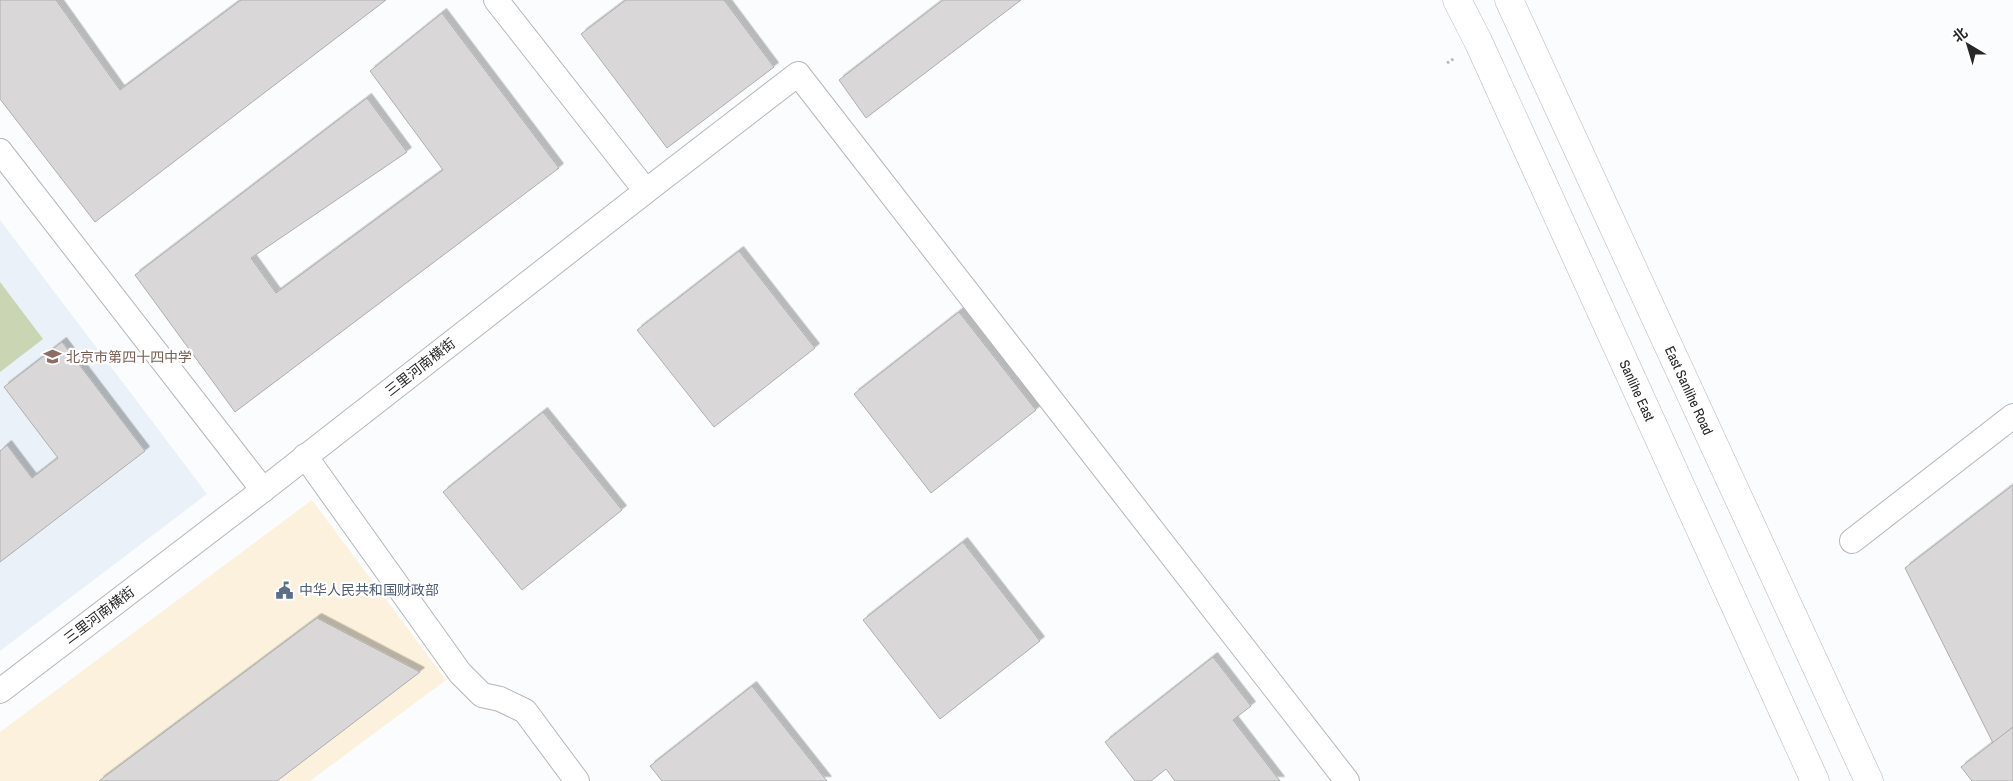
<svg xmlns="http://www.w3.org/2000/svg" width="2013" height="781" font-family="'Archivo Narrow','Noto Sans SC',sans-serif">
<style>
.commercial{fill:#fbf1dc}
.built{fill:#eaf1f8}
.green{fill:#cad5b4}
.building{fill:#d9d7d8;stroke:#afaeae;filter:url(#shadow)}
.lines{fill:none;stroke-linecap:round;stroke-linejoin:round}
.minor-casing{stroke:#b5b6b8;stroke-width:26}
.secondary-casing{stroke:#b5b6b8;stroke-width:29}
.path{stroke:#b9b9ba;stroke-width:3;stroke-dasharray:2.5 2.5;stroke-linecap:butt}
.minor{stroke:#fff;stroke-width:24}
.secondary{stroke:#fff;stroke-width:28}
.labels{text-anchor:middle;stroke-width:4.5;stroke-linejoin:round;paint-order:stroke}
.education-label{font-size:14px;fill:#785e54;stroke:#fff;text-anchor:start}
.street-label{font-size:14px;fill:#272728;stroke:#fff}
.service-label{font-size:14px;fill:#4e5e75;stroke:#fff;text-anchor:start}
</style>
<defs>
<filter id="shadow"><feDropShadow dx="4.5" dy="-4.5" stdDeviation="0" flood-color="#0004"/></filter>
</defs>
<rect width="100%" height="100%" fill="#fbfcfd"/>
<polygon class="commercial" points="312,500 446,680 310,781 0,781 0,732"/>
<polygon class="built" points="0,220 207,494 0,651"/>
<polygon class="green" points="0,282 43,339 0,372"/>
<g class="building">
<polygon points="0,0 56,0 120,90 241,0 386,0 95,222 0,99"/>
<polygon points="626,0 724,0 774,67 667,148 581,34"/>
<polygon points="943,0 1021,0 866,118 839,80"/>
<polygon points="442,13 559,168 235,412 135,275 367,98 407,152 251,258 276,293 443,170 370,71"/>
<polygon points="739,251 815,348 714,427 637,330"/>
<polygon points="959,312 1036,410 931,493 854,394"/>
<polygon points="62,342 145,451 0,562 0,451 7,445 32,478 58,458 4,387"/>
<polygon points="543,412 622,510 522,590 443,492"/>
<polygon points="2013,485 2013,727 1993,743 1905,568"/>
<polygon points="963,542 1040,641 940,719 863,620"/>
<polygon points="317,618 420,672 277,781 99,781"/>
<polygon points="1213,657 1251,706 1233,720 1280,781 1175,781 1166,769 1151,781 1135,781 1105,742"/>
<polygon points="752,686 827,781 662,781 650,766"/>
<polygon points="2013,727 2013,781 1972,781 1961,767"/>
</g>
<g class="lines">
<defs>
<g id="minor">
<polyline points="0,151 263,490"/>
<polyline points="646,191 798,74 1347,781"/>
<polyline points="305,456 460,673 482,695 500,699 525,711 577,781"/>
<polyline points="1852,541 2013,416"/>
<polyline points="0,691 263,490 646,191 496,0"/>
</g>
<g id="secondary">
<path id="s1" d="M 1457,0 L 1478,41 L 1815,781"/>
<path id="s2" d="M 1509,0 L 1869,781"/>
</g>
</defs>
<use href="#minor" class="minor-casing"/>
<use href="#secondary" class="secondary-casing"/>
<polyline class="path" points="1447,63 1455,58"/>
<use href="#minor" class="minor"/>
<use href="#secondary" class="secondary"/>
</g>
<defs>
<symbol id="school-bare" viewBox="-9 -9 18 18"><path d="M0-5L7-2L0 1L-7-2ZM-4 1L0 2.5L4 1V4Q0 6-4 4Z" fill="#8d6e63" stroke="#fff" stroke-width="2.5" paint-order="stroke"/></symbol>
<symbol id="civic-bare" viewBox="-9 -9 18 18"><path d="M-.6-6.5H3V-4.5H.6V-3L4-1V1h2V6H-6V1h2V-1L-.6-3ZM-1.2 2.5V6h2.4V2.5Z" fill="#5c6f8a" stroke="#fff" stroke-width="2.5" paint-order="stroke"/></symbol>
</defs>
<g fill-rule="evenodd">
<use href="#school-bare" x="40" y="344" width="25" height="25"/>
<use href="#civic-bare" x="272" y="578" width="25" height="25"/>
</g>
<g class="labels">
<g class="education-label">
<text x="66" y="362">北京市第四十四中学</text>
</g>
<g class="street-label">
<text transform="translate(420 367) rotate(-38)" y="5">三里河南横街</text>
<text dy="5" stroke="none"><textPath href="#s1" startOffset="430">Sanlihe East</textPath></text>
<text dy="5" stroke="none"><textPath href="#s2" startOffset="430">East Sanlihe Road</textPath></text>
<text transform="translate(99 615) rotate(-37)" y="5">三里河南横街</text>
</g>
<g class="service-label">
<text x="299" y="595">中华人民共和国财政部</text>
</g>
</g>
<g transform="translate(1968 45) rotate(322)" stroke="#ffffff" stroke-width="4" paint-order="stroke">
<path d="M0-4L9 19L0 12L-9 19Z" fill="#272728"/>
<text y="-8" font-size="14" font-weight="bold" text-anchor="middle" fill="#272728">北</text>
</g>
</svg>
